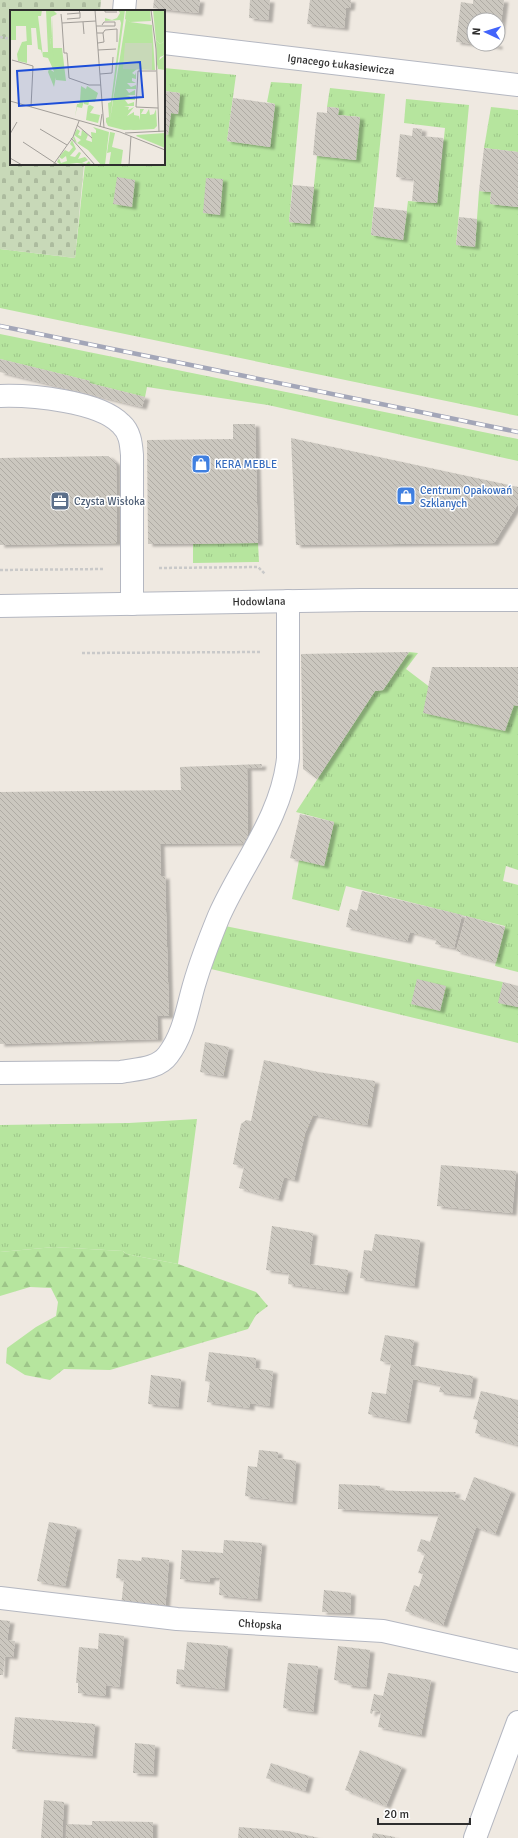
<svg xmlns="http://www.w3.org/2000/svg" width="518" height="1838" font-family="Signika,sans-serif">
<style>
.grass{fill:url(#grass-tufts)}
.forest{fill:url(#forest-firs)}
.cemetery{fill:url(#cemetery-stones)}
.building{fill:url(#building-back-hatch);filter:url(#shadow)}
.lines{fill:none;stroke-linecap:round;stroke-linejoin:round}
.minor-casing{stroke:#b4b7c1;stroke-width:24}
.path{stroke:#c9c9c9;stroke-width:2.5;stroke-dasharray:3 2;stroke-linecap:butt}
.minor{stroke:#fff;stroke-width:22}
.rail-casing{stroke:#a3a6b8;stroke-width:4.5}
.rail{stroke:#fff;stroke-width:3;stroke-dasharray:9;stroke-linecap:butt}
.labels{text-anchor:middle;stroke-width:3;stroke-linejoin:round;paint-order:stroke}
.street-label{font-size:11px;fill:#2e2e2e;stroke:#fff}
.shop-label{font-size:11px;fill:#366cbe;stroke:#fff;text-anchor:start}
.service-label{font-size:11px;fill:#4e5e75;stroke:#fff;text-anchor:start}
.inset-road{fill:none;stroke:#a29e99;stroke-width:1}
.view{fill:#1d4ed8;fill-opacity:0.15;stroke:#1d4ed8;stroke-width:2}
.inset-edge{fill:none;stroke:#2e2e2e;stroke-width:2}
</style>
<defs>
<pattern id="grass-tufts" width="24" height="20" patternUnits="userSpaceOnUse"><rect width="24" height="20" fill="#b6e59e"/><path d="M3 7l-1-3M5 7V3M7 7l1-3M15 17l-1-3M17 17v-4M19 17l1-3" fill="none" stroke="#9dc588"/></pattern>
<pattern id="forest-firs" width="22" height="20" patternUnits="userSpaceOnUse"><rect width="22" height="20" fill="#b6e59e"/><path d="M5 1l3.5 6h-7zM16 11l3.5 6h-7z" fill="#9dc588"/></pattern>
<pattern id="cemetery-stones" width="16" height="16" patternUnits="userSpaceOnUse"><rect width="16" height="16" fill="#c8d9b8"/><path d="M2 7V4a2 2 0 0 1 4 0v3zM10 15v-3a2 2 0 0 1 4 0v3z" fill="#acbb9e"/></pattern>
<pattern id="building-back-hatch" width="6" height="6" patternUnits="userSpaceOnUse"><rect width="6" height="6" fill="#cbc7bf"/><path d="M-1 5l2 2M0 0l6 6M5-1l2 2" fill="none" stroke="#afaba4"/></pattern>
<filter id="shadow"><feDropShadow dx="4.5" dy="2.5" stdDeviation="1" flood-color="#0004"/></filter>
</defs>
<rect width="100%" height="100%" fill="#efe9e1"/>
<g class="grass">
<polygon points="164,68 236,75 227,141 270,147 275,104 267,102 271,82 302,84 289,222 310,224 317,156 355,160 360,117 338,115 339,108 327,107 330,88 385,94 371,235 403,240 408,201 437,203 445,128 404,123 406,99 469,105 456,245 475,246 479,191 491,192 490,204 518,207 518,416 0,308 0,249 75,258 85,164 164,164 164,134 168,134 171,113 178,114 180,93 164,91"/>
<polygon points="491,107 518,110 518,152 484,148"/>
<polygon points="0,334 518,439 518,461 268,405 147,387 145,397 89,383 90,381 0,359"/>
<polygon points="258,543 259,562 193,563 193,544"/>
<polygon points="409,652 418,653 406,669 431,688 518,706 518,870 506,866 503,881 518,885 518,972 495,966 505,926 346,886 339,911 292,899 299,860 324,865 334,822 296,812 375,691 383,690"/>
<polygon points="225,926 503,982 499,1002 518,1007 518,1043 211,969"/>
<polygon points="197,1119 178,1264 126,1254 123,1251 54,1247 0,1252 0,1125 129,1123"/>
</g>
<polygon class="forest" points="54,1247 123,1251 126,1254 178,1264 256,1292 268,1306 256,1315 248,1329 110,1370 64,1369 50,1380 25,1375 6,1363 7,1348 36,1327 56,1316 58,1302 51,1288 30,1287 0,1296 0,1252"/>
<polygon class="cemetery" points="0,0 101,0 100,11 11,11 11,164 84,164 75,258 0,249"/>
<g class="building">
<polygon points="154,0 200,0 198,13 153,8"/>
<polygon points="250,0 270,0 268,20 249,18"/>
<polygon points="310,0 351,0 350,8 346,8 344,28 307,24"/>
<polygon points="473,0 504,0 499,38 498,20 474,20 474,44 456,42 461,2 473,4"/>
<polygon points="481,44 498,44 498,47"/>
<polygon points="164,91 180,93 178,114 171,113 168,135 164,134"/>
<polygon points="233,98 275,104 270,147 227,141"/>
<polygon points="327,107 339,108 338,115 360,117 356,160 313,155 317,112 327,113"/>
<polygon points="413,128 422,129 421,136 443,138 437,203 412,201 414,179 396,177 400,134 412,136"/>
<polygon points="484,148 518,152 518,207 490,204 491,192 479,191"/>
<polygon points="117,177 135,180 132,207 113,204"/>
<polygon points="206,178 223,179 220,215 203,213"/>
<polygon points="293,185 314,187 310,224 289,222"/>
<polygon points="374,207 407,211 403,240 371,235"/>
<polygon points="459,217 477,219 475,247 456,245"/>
<polygon points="0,359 90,381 89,383 145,397 142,407 0,372"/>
<polygon points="233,424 255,424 258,543 148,544 147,440 233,439"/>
<polygon points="291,438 518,487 518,504 494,543 296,545"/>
<polygon points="108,456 116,463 117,543 0,545 0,458"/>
<polygon points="409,652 383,690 375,691 317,779 303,769 301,654"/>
<polygon points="432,667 518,667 518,706 514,705 505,731 423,713"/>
<polygon points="262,764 261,768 247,768 248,843 160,844 161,877 165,876 169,1016 157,1016 158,1039 0,1044 0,792 181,790 180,767"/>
<polygon points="300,814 334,822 324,866 290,858"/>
<polygon points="362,891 462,915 454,948 435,944 437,939 410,932 407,941 346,927 350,909 357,911"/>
<polygon points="466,916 505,927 496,962 456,951"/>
<polygon points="417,979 446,986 440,1011 411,1004"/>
<polygon points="503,982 518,986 518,1007 498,1003"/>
<polygon points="205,1042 229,1047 223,1076 200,1072"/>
<polygon points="264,1060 318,1072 375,1081 367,1125 313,1115 305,1133 294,1180 284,1177 278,1199 239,1188 244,1167 233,1164 241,1124 246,1120 251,1121"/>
<polygon points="441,1165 516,1171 512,1213 437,1206"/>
<polygon points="272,1226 313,1233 309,1264 348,1270 344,1292 288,1284 289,1273 266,1270"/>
<polygon points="375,1234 420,1240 414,1286 360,1278 364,1250 372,1251"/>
<polygon points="385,1335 414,1340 410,1365 473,1376 470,1396 439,1392 441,1385 413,1379 406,1421 368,1414 372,1392 386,1394 391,1363 380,1361"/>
<polygon points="209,1352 256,1358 255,1368 273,1371 269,1406 250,1403 250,1408 207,1402 210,1382 205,1381"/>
<polygon points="151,1375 181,1379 178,1407 148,1404"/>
<polygon points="481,1391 518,1400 518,1445 475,1433 478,1420 473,1419"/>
<polygon points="259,1450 278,1452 278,1458 296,1461 292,1502 245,1496 248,1466 257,1467"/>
<polygon points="474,1477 511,1491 495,1534 476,1527 443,1625 405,1611 414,1585 419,1587 423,1574 418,1573 425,1554 417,1551 421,1539 430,1542 439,1514 338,1509 339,1484 380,1486 380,1490 400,1491 456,1492 454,1497 465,1501"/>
<polygon points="49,1522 77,1527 65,1586 37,1581"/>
<polygon points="224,1540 262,1543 257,1599 219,1595 220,1578 210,1578 210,1582 180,1579 182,1550 223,1553"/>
<polygon points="142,1557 169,1560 165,1610 121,1606 124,1579 116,1578 118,1559 141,1561"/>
<polygon points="324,1590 351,1593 350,1613 322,1612"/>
<polygon points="0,1620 10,1621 7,1640 15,1641 13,1657 5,1656 3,1675 0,1675"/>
<polygon points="99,1633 124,1636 119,1687 106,1685 106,1696 78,1693 78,1683 76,1683 79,1647 98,1649"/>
<polygon points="187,1642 228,1646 224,1689 176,1684 177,1669 184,1670"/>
<polygon points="338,1646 370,1650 366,1687 347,1685 347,1682 334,1680"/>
<polygon points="288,1663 318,1666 313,1712 283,1708"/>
<polygon points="388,1673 431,1680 421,1735 378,1727 381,1712 373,1711 372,1714 370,1713 374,1694 383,1696"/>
<polygon points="15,1717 95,1724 92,1756 12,1749"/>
<polygon points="135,1743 155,1745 153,1774 133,1773"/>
<polygon points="360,1750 402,1767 386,1806 345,1790"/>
<polygon points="271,1763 309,1776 305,1791 266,1778"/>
<polygon points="44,1800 64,1802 62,1838 41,1838"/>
<polygon points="92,1821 153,1822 153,1838 66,1838 66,1824 92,1825"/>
<polygon points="239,1827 288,1831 319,1838 238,1838"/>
<polygon points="373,1833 395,1837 395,1838 372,1838"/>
</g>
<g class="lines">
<defs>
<g id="minor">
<polyline points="124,11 125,0"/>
<polyline points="164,43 518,85"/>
<path d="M 0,396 C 31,395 99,401 121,424 C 130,432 131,443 132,455 L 132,604"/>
<polyline points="0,606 361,600 518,600"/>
<path d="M 0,1073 L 121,1072 C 136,1069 158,1069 168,1055 C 184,1034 187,1009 194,985 C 201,961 210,938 219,916 C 242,864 282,817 288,758 L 288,601"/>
<polyline points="0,1598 177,1619 383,1631 518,1661"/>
<polyline points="475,1838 518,1722"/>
</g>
</defs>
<use href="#minor" class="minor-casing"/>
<g class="path">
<polyline points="0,37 11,39"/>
<polyline points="159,568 258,567 265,574"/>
<polyline points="0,570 104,569"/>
<polyline points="82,653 262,652"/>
</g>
<use href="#minor" class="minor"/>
<defs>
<polyline id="rail" points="0,326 518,432"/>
</defs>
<use href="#rail" class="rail-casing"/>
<use href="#rail" class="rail"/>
</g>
<defs>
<symbol id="shop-square" viewBox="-11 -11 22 22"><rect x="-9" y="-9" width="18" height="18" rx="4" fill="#3f7fe0" stroke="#fff"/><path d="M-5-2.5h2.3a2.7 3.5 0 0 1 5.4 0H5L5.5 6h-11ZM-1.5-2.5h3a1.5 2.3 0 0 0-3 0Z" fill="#fff"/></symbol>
<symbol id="office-square" viewBox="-11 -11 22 22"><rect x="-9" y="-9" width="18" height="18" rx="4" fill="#5c6f8a" stroke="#fff"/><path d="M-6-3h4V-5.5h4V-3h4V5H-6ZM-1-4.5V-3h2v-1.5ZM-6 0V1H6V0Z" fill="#fff"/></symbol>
</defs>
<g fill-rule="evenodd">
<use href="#shop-square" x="190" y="453" width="22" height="22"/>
<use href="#shop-square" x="395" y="485" width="22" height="22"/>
<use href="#office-square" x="49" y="490" width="22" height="22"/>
</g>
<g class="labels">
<g class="street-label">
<text transform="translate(341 64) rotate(7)" y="4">Ignacego Łukasiewicza</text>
<text transform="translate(259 601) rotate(-1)" y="4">Hodowlana</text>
<text transform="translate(260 1624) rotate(4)" y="4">Chłopska</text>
</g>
<g class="shop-label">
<text x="215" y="468">KERA MEBLE</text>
<text x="420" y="494">Centrum Opakowań<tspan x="420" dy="13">Szklanych</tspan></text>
</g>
<g class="service-label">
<text x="74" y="505">Czysta Wisłoka</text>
</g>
</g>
<g transform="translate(10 10)">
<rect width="155" height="155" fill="#efe9e1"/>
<path d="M 0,0 L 32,0 L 31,6 L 28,6 L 33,47 L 31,40 L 28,39 L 26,18 L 21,18 L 22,35 L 17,35 L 16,16 L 6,16 L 6,30 L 0,30 L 0,50 ZM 108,0 L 115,0 L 100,110 L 116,9 L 120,12 L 142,15 L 145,60 L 142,60 L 142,34 L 113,58 L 127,59 L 122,63 L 125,65 L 126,62 L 126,69 L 122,68 L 122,71 L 126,73 L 117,73 L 121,77 L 126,75 L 126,79 L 116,79 L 119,83 L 125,80 L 125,85 L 116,85 L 120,86 L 119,89 L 125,86 L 125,90 L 115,90 L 118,94 L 124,92 L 124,96 L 114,96 L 119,97 L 118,100 L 124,97 L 117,106 L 124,102 L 124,105 L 129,106 L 130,110 L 130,99 L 134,99 L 131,104 L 136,104 L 139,99 L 140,105 L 144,104 L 146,99 L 147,116 L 144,119 L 114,120 L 98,116 L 96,112 L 96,108 L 99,107 L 98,93 L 101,92 L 111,13 L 110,10 L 95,11 L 95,8 L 102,10 L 107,8 L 110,3 ZM 42,6 L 43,38 L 52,38 L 56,71 L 46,70 L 40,30 L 42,27 ZM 146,30 L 150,34 L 155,31 L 155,45 L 150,47 L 147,58 ZM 71,76 L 76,79 L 77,76 L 88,83 L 85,92 L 79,92 L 78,96 L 80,95 L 84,97 L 80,103 L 90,105 L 88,113 L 76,110 L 78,95 L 74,94 L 74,91 L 72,98 L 67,97 L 65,107 L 67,94 L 70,94 L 67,92 L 70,91 ZM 83,117 L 99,122 L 95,155 L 91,155 L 78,140 L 64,131 L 63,128 L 64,126 L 67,133 L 71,130 L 64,125 L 67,119 L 70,121 L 68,125 L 71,126 L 72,120 L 78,125 L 76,130 L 82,132 L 81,122 L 86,123 L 86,120 ZM 100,122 L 105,123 L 102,137 L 113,140 L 111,155 L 99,155 L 101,142 L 97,143 ZM 62,130 L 66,139 L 60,146 L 65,147 L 69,142 L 71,143 L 68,149 L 75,147 L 78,150 L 72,153 L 76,154 L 79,151 L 81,155 L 67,153 L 51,155 L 47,152 L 49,148 L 51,153 L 57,151 L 56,146 L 52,149 L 49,147 L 55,140 L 59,142 L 63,137 L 60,134 Z" fill="#b6e59e"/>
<path d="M 36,0 L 43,0 L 47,4 L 41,7 L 42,27 L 40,30 L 47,62 L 44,77 L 38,62 L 39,59 L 44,62 L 43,59 L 38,48 L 33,47 L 33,42 L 38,42 ZM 116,0 L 140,0 L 141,11 L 120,12 L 115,9 ZM 143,0 L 155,0 L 155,31 L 150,34 L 146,30 ZM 17,31 L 17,53 L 8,51 L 7,44 L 12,32 ZM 155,45 L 155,60 L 148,59 L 148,51 ZM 116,107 L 120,110 L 146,114 L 141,119 L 123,120 L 103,111 L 104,108 Z" fill="#b6e59e"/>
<path d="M 115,33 L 142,33 L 142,60 L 113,59 Z" fill="#c8d9b8"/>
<path d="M 155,123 L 155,138 L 126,126 L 127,125 Z" fill="#b6e59e"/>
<path class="inset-road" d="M 85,0 L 94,118M 95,0 L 95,2 L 107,2M 141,0 L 146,39 L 149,122M 51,4 L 52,13 L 86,11M 57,4 L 70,3 L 69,0M 57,9 L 70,8 L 70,3M 73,12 L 74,24M 52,13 L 54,43 L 57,43 L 59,68 L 79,75 L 91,75M 86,16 L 105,16 L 105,12 L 94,12 L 92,15M 87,23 L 93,23 L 94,32 L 88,33M 93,23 L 95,20 L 107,19 L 107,32M 88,40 L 106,39M 2,50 L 23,56 L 21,97M 146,61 L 128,61 L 126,97 L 148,98M 90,64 L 102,63 L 103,47M 0,91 L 110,122 L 155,140M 67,115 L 82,128M 90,117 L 92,104M 30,119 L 57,135M 115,123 L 155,121M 0,124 L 7,112M 61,128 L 85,155M 13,132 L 48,155M 0,148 L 12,155M 43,155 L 63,127 L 69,111M 119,155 L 121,126"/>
<path class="view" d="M 130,52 L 133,87 L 9,96 L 7,61 Z"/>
<rect width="155" height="155" class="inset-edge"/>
</g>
<g transform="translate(486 32) rotate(274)"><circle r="19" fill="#ffffff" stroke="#ababab"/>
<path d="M0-3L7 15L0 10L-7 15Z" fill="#4264fb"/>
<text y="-6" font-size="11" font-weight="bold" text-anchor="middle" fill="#2e2e2e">N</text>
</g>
<path d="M378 1818v6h92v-6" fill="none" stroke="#2e2e2e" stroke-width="2"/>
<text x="384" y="1818" font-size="12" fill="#2e2e2e" stroke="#ffffff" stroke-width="3" paint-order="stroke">20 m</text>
</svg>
